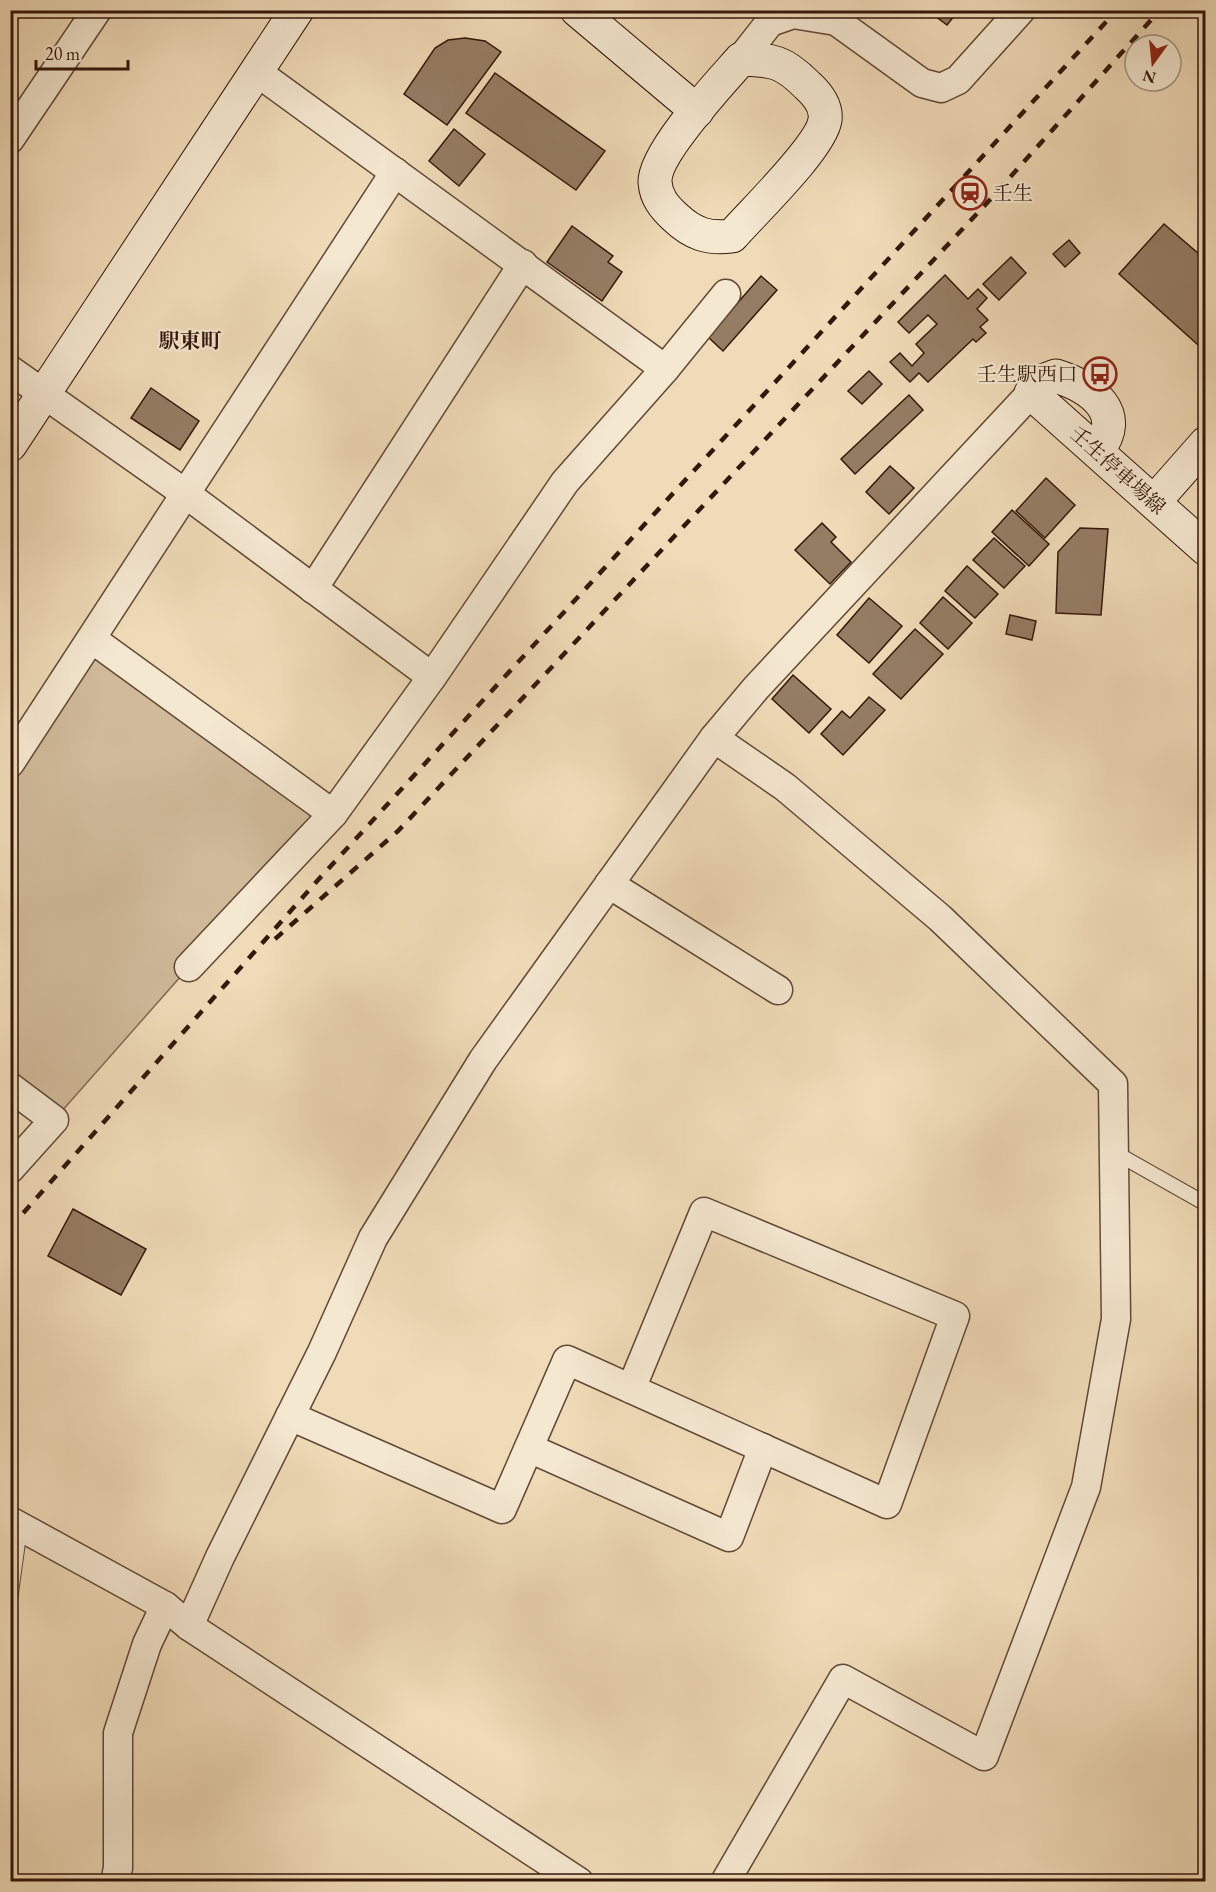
<svg xmlns="http://www.w3.org/2000/svg" width="1216" height="1892" font-family="'EB Garamond','Noto Serif JP',serif">
<style>
.green{fill:#d0ba9a;stroke:#826852;stroke-width:1.5}
.building{fill:#957d64;stroke:#33170a;stroke-width:1.5}
.lines{fill:none;stroke-linecap:round;stroke-linejoin:round}
.lane-casing{stroke:#624836;stroke-width:16}
.street-casing{stroke:#624836;stroke-width:31}
.secondary-casing{stroke:#33170a;stroke-width:35}
.lane{stroke:#f5e8d1;stroke-width:14}
.street{stroke:#f5e8d1;stroke-width:28}
.secondary{stroke:#f5e8d1;stroke-width:33}
.rail{stroke:#33170a;stroke-width:4.5;stroke-dasharray:10 10;stroke-linecap:butt}
.labels{text-anchor:middle;stroke-width:4.5;stroke-linejoin:round;paint-order:stroke}
.poi-label{font-size:20px;fill:#33170a;stroke:#f5e8d1;text-anchor:start}
.street-label{font-size:20px;fill:#33170a;stroke:#f5e8d1}
.neighbourhood-label{font-size:21px;font-weight:bold;fill:#33170a;stroke:#f5e8d1}
</style>
<rect width="100%" height="100%" fill="#f0dbb8"/>
<filter id="stains"><feTurbulence type="fractalNoise" baseFrequency=".00333" numOctaves="4"/><feColorMatrix values="0 0 0 0 .2 0 0 0 0 .09 0 0 0 0 .02 0 0 0 .5 -.17"/></filter>
<radialGradient id="worn" r=".72"><stop offset=".6" stop-color="#630" stop-opacity="0"/><stop offset="1" stop-color="#630" stop-opacity=".3"/></radialGradient>
<polygon class="green" points="92,639 333,814 189,967 54,1120 11,1087 10,763"/>
<g class="building">
<polygon points="927,10 959,10 947,25"/>
<polygon points="465,38 485,41 501,52 447,125 404,94 435,48 448,40"/>
<polygon points="495,73 605,151 576,190 466,113"/>
<polygon points="454,129 485,154 459,186 429,161"/>
<polygon points="1164,224 1206,260 1206,352 1119,274"/>
<polygon points="572,226 613,256 608,262 622,272 602,301 547,262"/>
<polygon points="1069,240 1080,253 1065,267 1053,254"/>
<polygon points="1011,257 1026,273 999,300 983,284"/>
<polygon points="945,275 968,299 978,289 987,298 977,309 988,320 980,327 986,333 976,342 973,339 928,382 919,373 910,382 890,362 900,353 912,366 924,353 916,344 937,324 928,315 909,333 898,322"/>
<polygon points="761,276 777,290 723,351 708,337"/>
<polygon points="869,371 882,384 862,404 848,391"/>
<polygon points="151,388 199,421 180,450 131,418"/>
<polygon points="909,395 923,410 855,474 841,459"/>
<polygon points="890,466 914,488 889,514 866,492"/>
<polygon points="1046,478 1075,505 1045,538 1016,511"/>
<polygon points="1012,510 1049,544 1029,566 992,532"/>
<polygon points="822,523 836,537 831,542 851,562 830,584 795,550"/>
<polygon points="1080,528 1108,529 1101,615 1056,613 1058,552"/>
<polygon points="994,538 1025,566 1004,588 973,560"/>
<polygon points="967,566 998,594 975,618 945,591"/>
<polygon points="943,597 972,623 948,649 920,623"/>
<polygon points="869,598 902,626 869,663 837,635"/>
<polygon points="1010,615 1036,621 1032,640 1006,634"/>
<polygon points="915,629 943,654 901,699 873,674"/>
<polygon points="793,675 831,709 809,733 772,699"/>
<polygon points="869,697 885,710 843,755 821,734 842,711 850,718"/>
<polygon points="73,1209 146,1249 121,1295 48,1256"/>
</g>
<g class="lines">
<defs>
<g id="lane">
<polyline points="1114,1152 1206,1204"/>
<polyline points="10,1600 20,1528"/>
</g>
<g id="street">
<polyline points="741,59 770,22 793,14 836,21 922,83 941,88 958,80 1021,10"/>
<polyline points="257,72 665,369"/>
<polyline points="10,139 97,10"/>
<polyline points="10,370 186,494 432,677"/>
<polyline points="313,589 523,264"/>
<polyline points="92,639 333,814"/>
<polyline points="714,738 785,787 940,918 1113,1084 1116,1319 1086,1487 984,1756 843,1679 725,1882"/>
<polyline points="10,763 395,172"/>
<polyline points="609,884 778,990"/>
<polyline points="189,967 333,814 432,677 565,482 665,369 726,294"/>
<polyline points="10,1087 54,1120 10,1169"/>
<polyline points="290,1416 502,1509 567,1360 887,1504 955,1316 704,1212 631,1389"/>
<polyline points="529,1448 729,1537 763,1448"/>
<polyline points="10,1521 165,1606 189,1626 579,1882"/>
<polyline points="189,1626 220,1557 322,1352 373,1238 483,1060 714,738 756,688 1031,393"/>
<polyline points="115,1882 118,1868 118,1733 147,1644 165,1606"/>
</g>
<g id="secondary">
<polyline points="577,10 697,111"/>
<path d="M 741,59 C 773,60 783,61 807,85 C 817,94 827,106 825,120 C 821,147 752,213 732,236 C 708,239 693,234 675,217 C 664,207 656,197 655,182 C 654,153 721,82 741,59 Z"/>
<polyline points="10,445 297,10"/>
<path d="M 1097,451 C 1128,413 1091,387 1056,376 L 1040,382 L 1031,393 L 1206,549"/>
<polyline points="1154,502 1206,443"/>
</g>
</defs>
<use href="#lane" class="lane-casing"/>
<use href="#street" class="street-casing"/>
<use href="#secondary" class="secondary-casing"/>
<use href="#lane" class="lane"/>
<use href="#street" class="street"/>
<use href="#secondary" class="secondary"/>
<g class="rail">
<polyline points="275,939 398,831 986,204 1160,10"/>
<polyline points="10,1228 318,880 1117,10"/>
</g>
</g>
<defs>
<symbol id="station-ring" viewBox="-11 -11 22 22"><circle r="9.5" fill="#f5e8d1" stroke="#8f2418" stroke-width="1.5"/><path d="M-3-6H3Q5-6 5-4V2Q5 4 3 4L4.5 6H3L1.5 4h-3L-3 6H-4.5L-3 4Q-5 4-5 2V-4Q-5-6-3-6ZM-3.5-4v3h7v-3ZM-3.5 1v1.5H-2V1ZM2 1v1.5H3.5V1Z" fill="#8f2418"/></symbol>
<symbol id="bus-ring" viewBox="-11 -11 22 22"><circle r="9.5" fill="#f5e8d1" stroke="#8f2418" stroke-width="1.5"/><path d="M-5-6H5V4H4V6H2V4H-2V6H-4V4H-5ZM-3.5-4V0h7V-4ZM-3.5 1.2v1.5H-2V1.2ZM2 1.2v1.5H3.5V1.2Z" fill="#8f2418"/></symbol>
</defs>
<g fill-rule="evenodd">
<use href="#station-ring" x="951" y="174" width="38" height="38"/>
<use href="#bus-ring" x="1081" y="355" width="38" height="38"/>
</g>
<g class="labels">
<g class="poi-label">
<text x="993" y="200">壬生</text>
<text x="1077" y="381" text-anchor="end">壬生駅西口</text>
</g>
<g class="street-label">
<text transform="translate(1118 470) rotate(42)" y="7">壬生停車場線</text>
</g>
<g class="neighbourhood-label">
<text x="190" y="348">駅東町</text>
</g>
</g>
<rect width="1216" height="1892" fill="none" stroke="#f0dbb8" stroke-width="36"/>
<rect x="12" y="12" width="1192" height="1868" fill="none" stroke="#33170a" stroke-width="3"/>
<rect x="18" y="18" width="1180" height="1856" fill="none" stroke="#33170a" stroke-width="1.5"/>
<g transform="translate(1153 63) rotate(195)"><circle r="28" fill="#f5e8d1" stroke="#a79481" stroke-width="1.5"/>
<path d="M0-4.5L10 22L0 15L-10 22Z" fill="#8f2418"/>
<text y="-9" font-size="16" font-weight="bold" text-anchor="middle" fill="#33170a">N</text>
</g>
<path d="M36 60v9h92v-9" fill="none" stroke="#33170a" stroke-width="3"/>
<text x="45" y="60" font-size="18" fill="#33170a" stroke="#f5e8d1" stroke-width="4.5" paint-order="stroke">20 m</text>
<rect width="100%" height="100%" filter="url(#stains)"/>
<rect width="100%" height="100%" fill="url(#worn)"/>
</svg>
